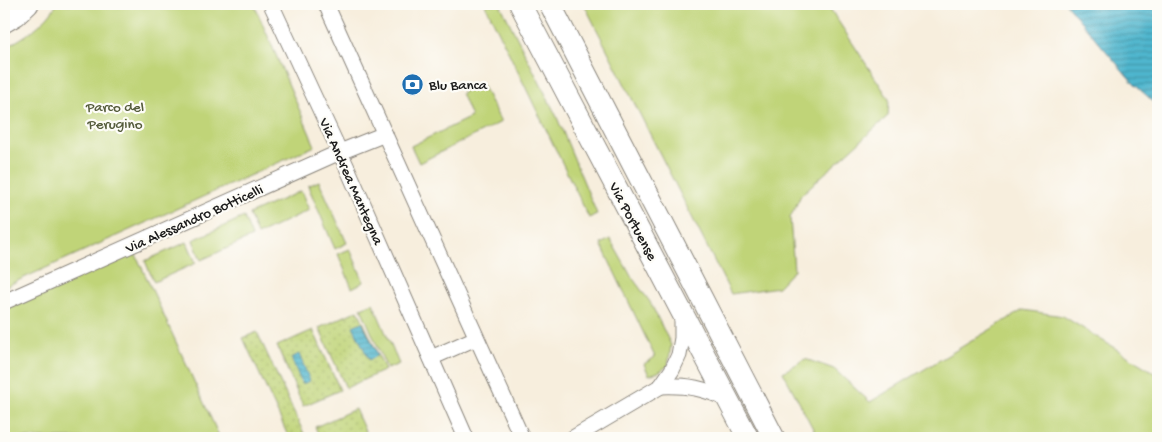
<svg xmlns="http://www.w3.org/2000/svg" width="1162" height="442" font-family="'Gochi Hand',sans-serif">
<style>
.green{fill:#c0d478;stroke:#6e784a}
.garden{fill:url(#garden-dots);stroke:#6e784a}
.water{fill:url(#water-rules);stroke:#366975}
.lines{fill:none;stroke-linecap:round;stroke-linejoin:round}
.street-casing{stroke:#8a857c;stroke-width:17}
.secondary-casing{stroke:#8a857c;stroke-width:23}
.street{stroke:#fff;stroke-width:15}
.secondary{stroke:#fff;stroke-width:21}
.labels{text-anchor:middle;stroke-width:4.5;stroke-linejoin:round;paint-order:stroke}
.poi-label{font-size:15px;fill:#1c1c1c;stroke:#fdfcf7;text-anchor:start}
.park-label{font-size:15px;fill:#555c3c;stroke:#fdfcf7}
.street-label{font-size:15px;fill:#1c1c1c;stroke:#fdfcf7}
</style>
<defs>
<pattern id="garden-dots" width="8" height="8" patternUnits="userSpaceOnUse" patternTransform="scale(1.25)"><rect width="8" height="8" fill="#c0d478"/><path d="M2 2h.1M6 6h.1" fill="none" stroke="#a4b567" stroke-width="1.8" stroke-linecap="round"/></pattern>
<pattern id="water-rules" width="6" height="5" patternUnits="userSpaceOnUse" patternTransform="scale(1.25)"><rect width="6" height="5" fill="#4fb6ce"/><path d="M0 2.5h6" fill="none" stroke="#4193a6"/></pattern>
</defs>
<rect width="100%" height="100%" fill="#fdfcf7"/>
<filter id="ink" filterUnits="userSpaceOnUse"><feTurbulence type="fractalNoise" baseFrequency=".02" numOctaves="2"/><feDisplacementMap in="SourceGraphic" scale="10" xChannelSelector="R" yChannelSelector="G"/><feConvolveMatrix kernelMatrix="1 2 1 2 8 2 1 2 1" color-interpolation-filters="sRGB"/></filter>
<filter id="wash" filterUnits="userSpaceOnUse"><feTurbulence type="fractalNoise" baseFrequency=".0096" numOctaves="4" result="noise"/><feDisplacementMap in="SourceGraphic" scale="20" xChannelSelector="R" yChannelSelector="G"/><feGaussianBlur stdDeviation="1.12" result="paint"/><feColorMatrix in="noise" values="0 0 0 0 0 0 0 0 0 0 0 0 0 0 0 0 0 1.4 0 .05"/><feComposite in="paint" operator="in"/></filter>
<g filter="url(#wash)">
<rect width="100%" height="100%" fill="#f7eedd"/>
<g class="green">
<path d="M 57,4 L 254,4 L 315,146 L 4,287 L 4,48 C 24,38 45,24 57,4 Z"/>
<polygon points="485,4 500,4 556,115 597,214 589,218"/>
<polygon points="584,4 827,4 889,99 888,116 801,195 790,218 794,270 778,287 731,294"/>
<polygon points="481,83 501,122 419,163 411,146 471,117 461,93"/>
<polygon points="319,181 347,243 335,249 308,186"/>
<polygon points="301,191 309,210 257,235 249,214"/>
<polygon points="244,217 252,237 201,260 193,240"/>
<polygon points="610,239 631,276 650,302 671,345 668,366 658,372 649,375 644,364 655,357 601,244"/>
<polygon points="187,242 196,263 154,282 145,261"/>
<polygon points="132,246 220,438 4,438 4,307"/>
<polygon points="350,249 364,282 352,288 338,254"/>
<polygon points="373,303 399,364 387,369 361,308"/>
<polygon points="1023,310 1063,316 1158,375 1158,438 818,438 783,372 805,359 834,369 870,402"/>
</g>
<g class="garden">
<polygon points="358,310 385,370 346,388 319,328"/>
<polygon points="313,330 340,390 303,406 277,346"/>
<polygon points="257,332 306,438 289,438 243,338"/>
<polygon points="355,409 368,438 320,438 315,427"/>
</g>
<g class="water">
<polygon points="1066,4 1158,4 1158,106 1135,85"/>
<polygon points="362,322 378,355 369,360 353,326"/>
<polygon points="299,354 310,381 302,384 291,358"/>
</g>
</g>
<g filter="url(#ink)">
<g class="lines">
<defs>
<g id="street">
<polyline points="271,4 350,174 466,438"/>
<polyline points="326,4 522,438"/>
<polyline points="4,302 340,152 385,134"/>
<polyline points="431,358 476,338"/>
<path d="M 661,386 C 688,385 704,388 729,400"/>
<polyline points="573,438 661,386 672,370 679,355 682,338 682,315"/>
</g>
<g id="secondary">
<polyline points="520,4 748,438"/>
<polyline points="550,4 774,438"/>
<polyline points="4,22 16,15 28,4"/>
</g>
</defs>
<use href="#street" class="street-casing"/>
<use href="#secondary" class="secondary-casing"/>
<use href="#street" class="street"/>
<use href="#secondary" class="secondary"/>
</g>
</g>
<defs>
<symbol id="bank-disc" viewBox="-11 -11 22 22"><circle r="9.5" fill="#1f6fb2" stroke="#fdfcf7"/><path d="M-6-4H6V4H-6ZM0-2.3a2.3 2.3 0 1 0 0 4.6a2.3 2.3 0 1 0 0-4.6Z" fill="#fff"/></symbol>
</defs>
<g fill-rule="evenodd">
<use href="#bank-disc" x="400" y="72" width="25" height="25"/>
</g>
<g class="labels">
<g class="poi-label">
<text x="429" y="89">Blu Banca</text>
</g>
<g class="park-label">
<text x="115" y="111">Parco del<tspan x="115" dy="17">Perugino</tspan></text>
</g>
<g class="street-label">
<text transform="translate(352 181) rotate(66)" y="5">Via Andrea Mantegna</text>
<text transform="translate(194 218) rotate(-24)" y="5">Via Alessandro Botticelli</text>
<text transform="translate(634 221) rotate(62)" y="5">Via Portuense</text>
</g>
</g>
<rect width="1162" height="442" fill="none" stroke="#fdfcf7" stroke-width="20"/>
</svg>
